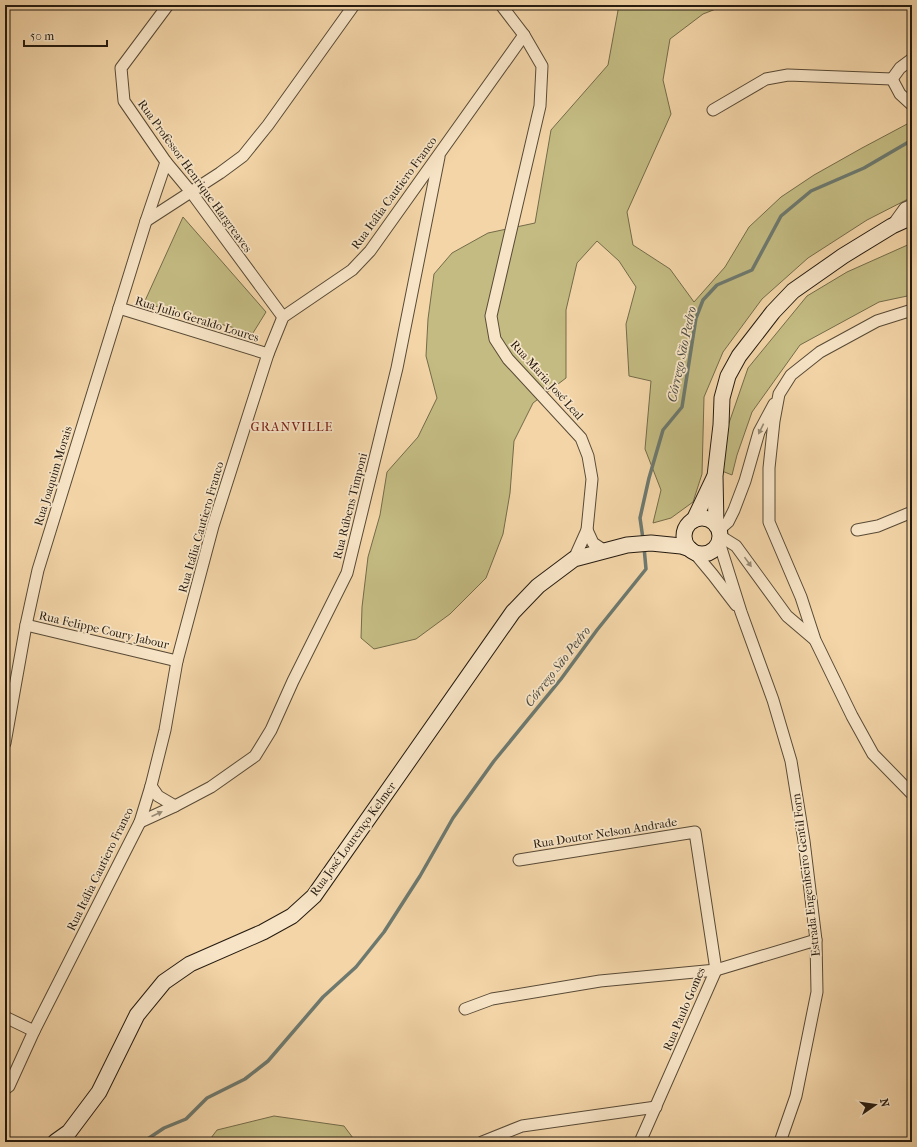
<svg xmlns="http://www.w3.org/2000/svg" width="917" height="1147" font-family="'IM FELL French Canon',serif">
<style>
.green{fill:#c3bb82;stroke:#746b49}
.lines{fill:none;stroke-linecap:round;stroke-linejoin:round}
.stream{stroke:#6d796f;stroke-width:3.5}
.street-casing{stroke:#584a36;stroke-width:13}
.secondary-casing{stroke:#251b10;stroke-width:17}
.street{stroke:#f7e4c6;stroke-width:11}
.secondary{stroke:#f7e4c6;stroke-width:15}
.oneway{fill:#988a74}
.labels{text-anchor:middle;stroke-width:3.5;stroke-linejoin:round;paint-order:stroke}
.street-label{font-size:12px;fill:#251b10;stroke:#f7e4c6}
.water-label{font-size:13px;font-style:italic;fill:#494a40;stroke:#f7e4c6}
.neighbourhood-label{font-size:13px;letter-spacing:1px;fill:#7a1f14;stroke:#f7e4c6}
</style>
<rect width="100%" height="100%" fill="#f3d5a8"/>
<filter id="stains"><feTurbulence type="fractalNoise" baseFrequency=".005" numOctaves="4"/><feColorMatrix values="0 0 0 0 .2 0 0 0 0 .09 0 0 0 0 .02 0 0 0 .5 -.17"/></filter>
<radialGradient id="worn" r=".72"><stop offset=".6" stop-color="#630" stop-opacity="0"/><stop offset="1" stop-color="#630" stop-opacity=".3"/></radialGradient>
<g class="green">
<polygon points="619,5 726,5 703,14 670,39 663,80 671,114 627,212 633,245 670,269 694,302 725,267 749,227 781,197 814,175 862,148 909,123 912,125 912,197 867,220 808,258 762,299 723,352 704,397 702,474 693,502 671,518 653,523 661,490 645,449 651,381 629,376 626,324 636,287 619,261 597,241 577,263 566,310 566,378 533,403 514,441 510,493 503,534 486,578 450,614 416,639 374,649 361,638 362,607 368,557 380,515 387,472 418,437 437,398 426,356 428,319 434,274 452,253 488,233 535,223 551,130 608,65"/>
<polygon points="183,217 266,312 253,333 144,303"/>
<polygon points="912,243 912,295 879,302 800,345 752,412 737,455 732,475 722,471 728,426 748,368 807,296 847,272"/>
<polygon points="274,1116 344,1126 356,1142 208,1142 217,1130"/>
</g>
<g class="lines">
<g class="stream">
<polyline points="643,539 640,518 649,478 663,430 682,407 696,318 703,300 717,285 752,270 781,216 811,191 864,168 912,140"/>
<polyline points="143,1142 164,1128 186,1119 207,1098 245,1079 268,1061 323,997 356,967 384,932 420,876 453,818 494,761 561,679 597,630 646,569 644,547"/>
</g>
<defs>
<g id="street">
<polyline points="168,5 121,68 124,101 166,162 191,192 283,317"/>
<polyline points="501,5 524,35 542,66 540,106 491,316 495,339 508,359 581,438 588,456 592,479 587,530 574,559"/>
<polyline points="892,79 900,94 912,105"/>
<polyline points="892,79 900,68 912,59"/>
<polyline points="713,110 766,79 788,75 892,79"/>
<polyline points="146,221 220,173 243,156 268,125 354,5"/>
<polyline points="892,226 905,208 912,205"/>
<polyline points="119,308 268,354"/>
<polyline points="912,310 877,321 820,352 791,375 779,394 774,421 769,468 769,522 801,597 815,640 852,716 873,754 912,794"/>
<polyline points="587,530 593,543 605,551"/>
<polyline points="719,530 728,522 734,510 745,481 759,432 774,404"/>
<polyline points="857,530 878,526 912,512"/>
<polyline points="720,536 736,546 787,616 814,639"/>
<polyline points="719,542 741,612 773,700 791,761 804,841 816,940 817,992 796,1096 780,1142"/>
<polyline points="693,551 713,575 736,605"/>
<polyline points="26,625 177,661"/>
<polyline points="5,743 26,625 38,570 146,221 166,162"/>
<polyline points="151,786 158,796 175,806"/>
<polyline points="140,822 175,806 211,787 255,756 271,730 293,681 347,573 397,368 439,157"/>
<polyline points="519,860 695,832 716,970 640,1142"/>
<polyline points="465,1009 492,999 600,981 716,970 816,940"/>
<polyline points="5,1017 34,1031"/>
<polyline points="5,1089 9,1086 34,1031 140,822 151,786 165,730 177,661 213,526 268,354 283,317 352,270 370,251 524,35"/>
<polyline points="482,1142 522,1126 656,1107"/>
</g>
<g id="secondary">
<circle cx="702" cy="536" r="18"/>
<polyline points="694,520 714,478"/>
<polyline points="716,525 715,476 721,425 722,398 728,376 739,356 773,312 793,291 843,256 892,226 912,217"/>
<polyline points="55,1142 69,1132 99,1092 137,1015 164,982 190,964 263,932 292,916 314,896 513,612 538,586 574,559 627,545 651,543 681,546 690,549"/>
</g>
</defs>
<use href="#street" class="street-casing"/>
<use href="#secondary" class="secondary-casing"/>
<use href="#street" class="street"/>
<use href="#secondary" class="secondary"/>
</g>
<defs><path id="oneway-solid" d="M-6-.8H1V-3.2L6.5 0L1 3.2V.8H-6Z"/></defs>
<g class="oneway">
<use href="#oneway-solid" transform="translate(761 429) rotate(116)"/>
<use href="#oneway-solid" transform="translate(748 562) rotate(54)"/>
<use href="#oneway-solid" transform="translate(157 814) rotate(-24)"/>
</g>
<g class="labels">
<g class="street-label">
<text transform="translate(195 176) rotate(54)" y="4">Rua Professor Henrique Hargreaves</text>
<text transform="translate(394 193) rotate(-54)" y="4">Rua Itália Cautiero Franco</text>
<text transform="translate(197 319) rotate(17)" y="4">Rua Julio Geraldo Loures</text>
<text transform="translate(547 380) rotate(48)" y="4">Rua Maria José Leal</text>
<text transform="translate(53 476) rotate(-73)" y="4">Rua Joaquim Morais</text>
<text transform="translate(350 506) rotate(-76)" y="4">Rua Rúbens Timponi</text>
<text transform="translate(201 527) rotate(-74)" y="4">Rua Itália Cautiero Franco</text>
<text transform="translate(104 630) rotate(13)" y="4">Rua Felippe Coury Jabour</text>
<text transform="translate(605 833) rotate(-9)" y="4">Rua Doutor Nelson Andrade</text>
<text transform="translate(353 839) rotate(-54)" y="4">Rua José Lourenço Kelmer</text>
<text transform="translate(100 869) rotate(-64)" y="4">Rua Itália Cautiero Franco</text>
<text transform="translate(806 875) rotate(-97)" y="4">Estrada Engenheiro Gentil Forn</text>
<text transform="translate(684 1009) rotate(-67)" y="4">Rua Paulo Gomes</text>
</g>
<g class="water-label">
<text transform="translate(681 354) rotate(-78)" y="5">Córrego São Pedro</text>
<text transform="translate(557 666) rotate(-52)" y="5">Córrego São Pedro</text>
</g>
<g class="neighbourhood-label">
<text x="292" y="431">GRANVILLE</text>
</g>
</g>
<rect width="917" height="1147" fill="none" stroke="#f3d5a8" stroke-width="20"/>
<rect x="6" y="6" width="905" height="1135" fill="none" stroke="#251b10" stroke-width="2"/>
<rect x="10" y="10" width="897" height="1127" fill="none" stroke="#251b10"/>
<g transform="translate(875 1105) rotate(77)" stroke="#f7e4c6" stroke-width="3" paint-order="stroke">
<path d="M0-3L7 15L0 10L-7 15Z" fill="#251b10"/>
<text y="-6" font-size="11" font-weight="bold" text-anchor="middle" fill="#251b10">N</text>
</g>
<path d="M24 40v6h83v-6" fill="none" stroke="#251b10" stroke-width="2"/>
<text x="30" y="40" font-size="12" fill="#251b10" stroke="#f7e4c6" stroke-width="3" paint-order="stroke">50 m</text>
<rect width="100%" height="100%" filter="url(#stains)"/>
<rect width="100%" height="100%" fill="url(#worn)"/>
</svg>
